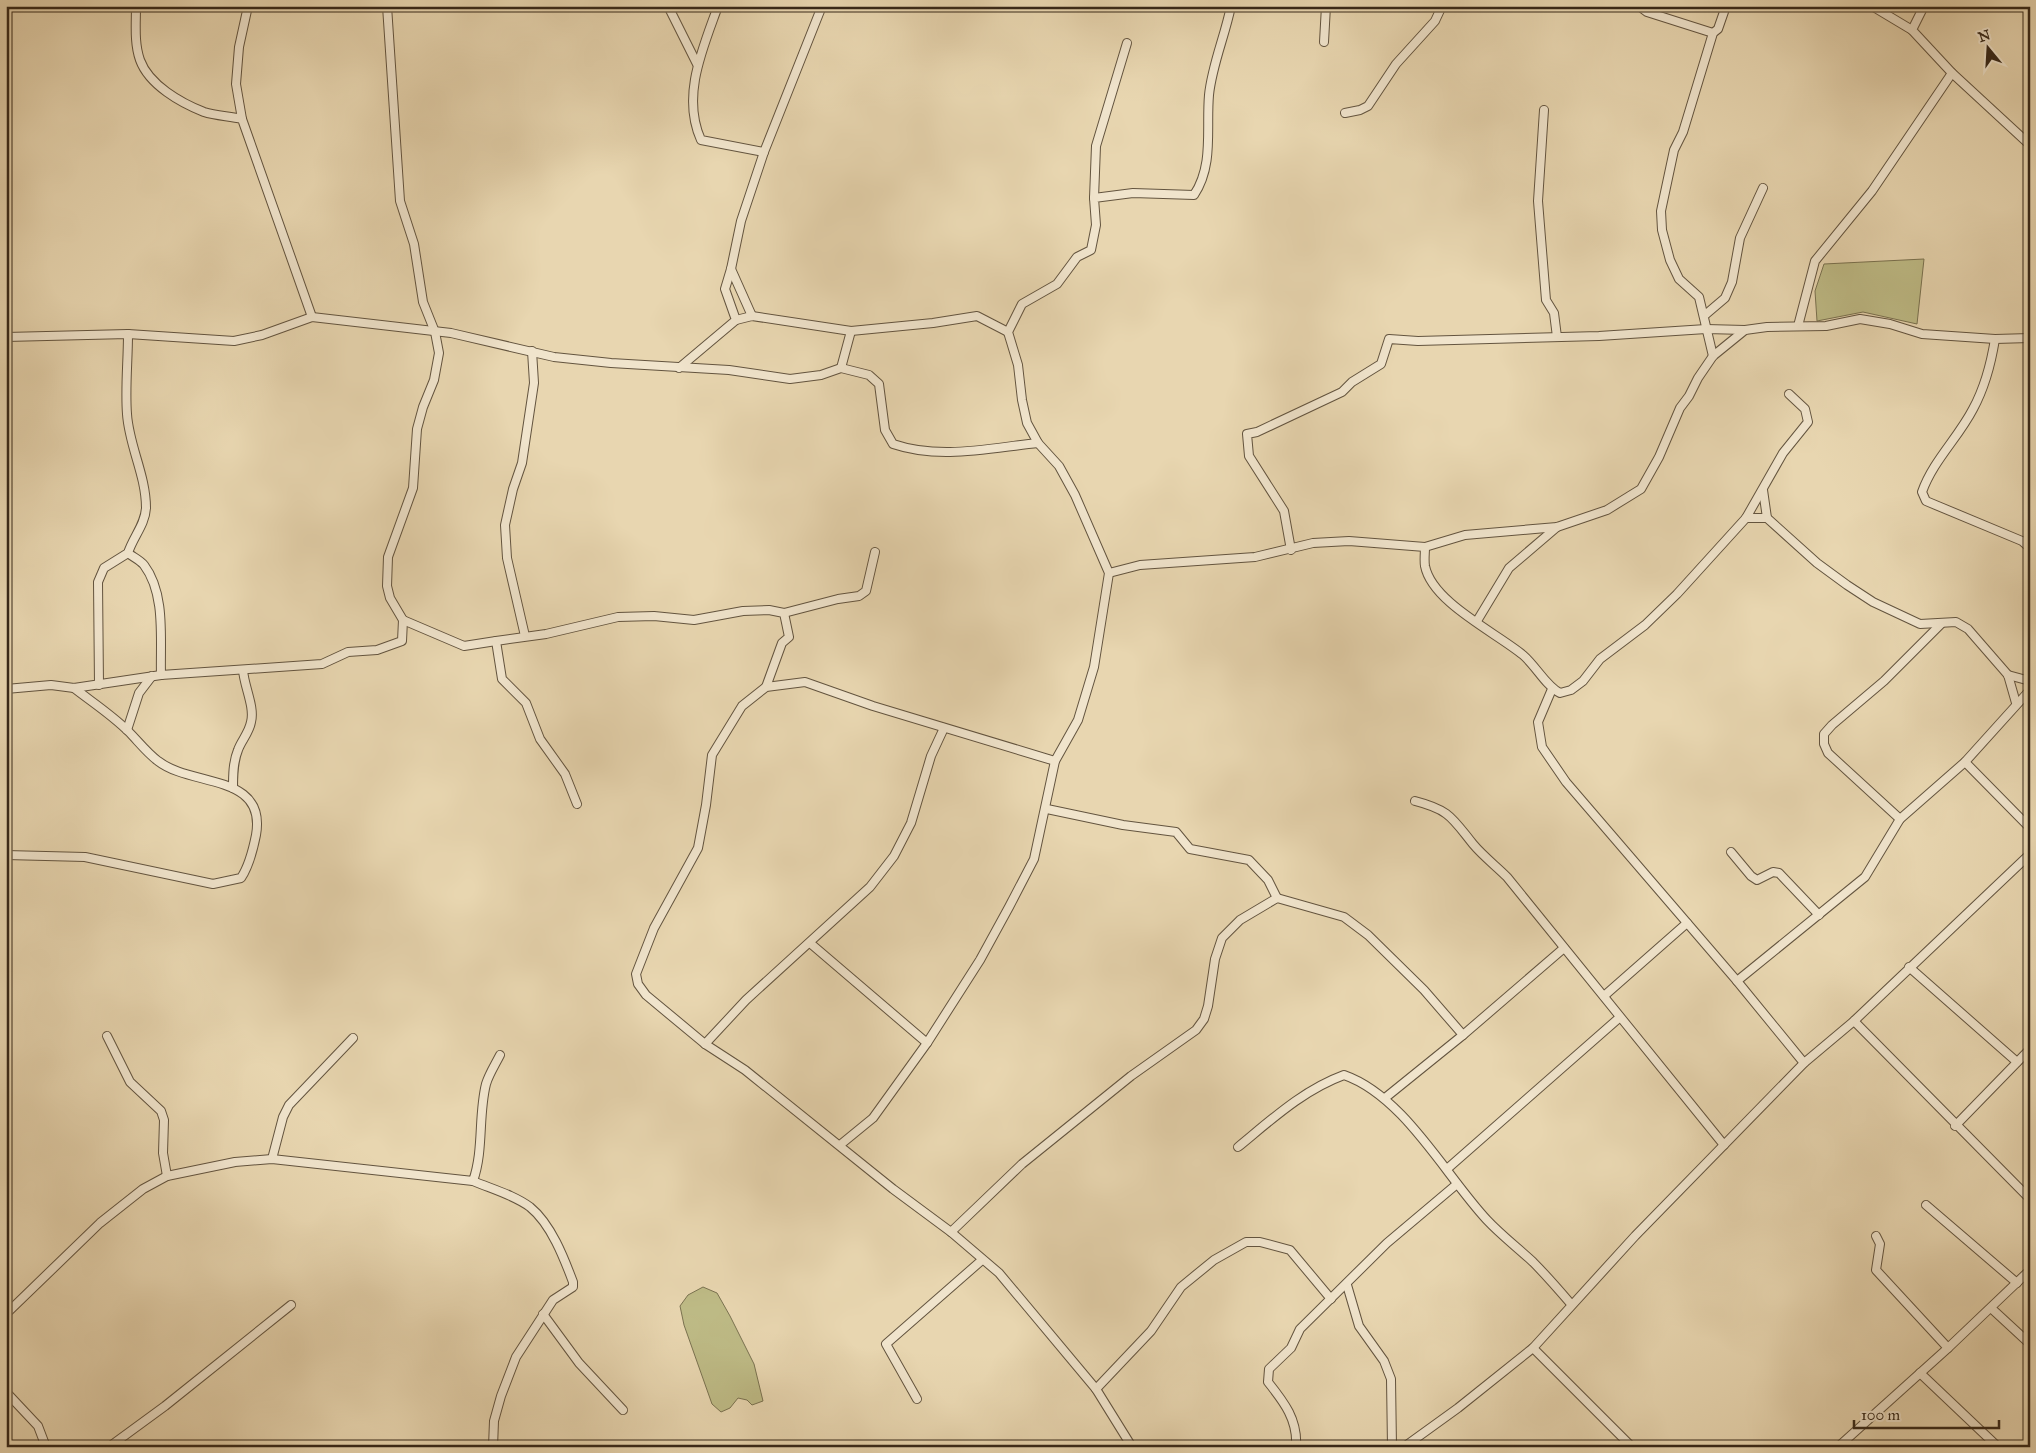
<svg xmlns="http://www.w3.org/2000/svg" width="2036" height="1453" font-family="'IM FELL Great Primer',serif">
<style>
.green{fill:#bebb86;stroke:#7a7250}
.lines{fill:none;stroke-linecap:round;stroke-linejoin:round}
.minor-casing{stroke:#63543f;stroke-width:10}
.minor{stroke:#f0e4cc;stroke-width:8}
</style>
<rect width="100%" height="100%" fill="#e8d6b0"/>
<filter id="stains"><feTurbulence type="fractalNoise" baseFrequency=".004" numOctaves="4"/><feColorMatrix values="0 0 0 0 .2 0 0 0 0 .09 0 0 0 0 .02 0 0 0 .5 -.17"/></filter>
<radialGradient id="worn" r=".72"><stop offset=".6" stop-color="#630" stop-opacity="0"/><stop offset="1" stop-color="#630" stop-opacity=".3"/></radialGradient>
<g class="green">
<polygon points="1924,259 1917,324 1863,312 1817,321 1815,291 1824,264"/>
<polygon points="703,1287 717,1293 730,1316 754,1364 763,1401 752,1405 747,1400 738,1398 730,1408 721,1412 712,1404 684,1325 680,1306 688,1295"/>
</g>
<g class="lines">
<defs>
<g id="minor">
<path d="M 136,6 C 136,24 134,43 140,60 C 149,85 181,103 204,112 C 216,116 230,116 242,119 L 312,317"/>
<polyline points="387,6 400,201 414,244 423,302 435,332 439,353 434,380 423,407 417,429 413,488 388,557 387,586 390,598 403,620 464,646 496,641"/>
<polyline points="668,6 697,64"/>
<path d="M 718,6 C 703,48 681,96 701,140 L 764,152"/>
<polyline points="1639,6 1647,12 1713,33"/>
<polyline points="1872,6 1912,30"/>
<polyline points="1924,6 1912,30 1952,73 2030,145"/>
<polyline points="1324,42 1326,6"/>
<polyline points="1544,110 1538,201 1546,300 1554,313 1557,337"/>
<polyline points="1345,113 1360,110 1368,106 1396,64 1435,21 1442,6"/>
<polyline points="242,119 236,84 239,47 248,6"/>
<polyline points="1094,198 1096,146 1127,43"/>
<polyline points="731,269 752,316"/>
<polyline points="1705,315 1725,298 1732,282 1740,238 1763,188"/>
<polyline points="736,320 752,316 851,331 933,323 977,316 1008,332"/>
<polyline points="1798,326 1815,261 1872,191 1952,73"/>
<path d="M 6,337 L 128,334 L 234,341 L 262,335 L 312,317 L 451,333 L 554,357 L 611,363 L 729,370 L 790,379 L 821,375 L 841,368 L 869,375 L 879,384 L 885,430 L 893,444 C 940,460 989,448 1038,443"/>
<path d="M 1995,339 C 1991,364 1985,387 1973,409 C 1958,438 1933,461 1922,492 L 1926,501 L 2022,541 L 2030,548"/>
<polyline points="1713,356 1699,297 1679,279 1670,260 1662,230 1661,211 1674,150 1683,132 1713,33 1718,29 1726,6"/>
<polyline points="679,368 736,320 725,289 731,269 741,221 764,152 822,6"/>
<polyline points="841,368 851,331"/>
<polyline points="1763,490 1767,518 1817,563 1847,585 1873,602 1920,624 1956,622 1968,629 2008,675 2016,703"/>
<polyline points="1746,518 1767,518"/>
<polyline points="1425,547 1465,535 1557,527 1607,510 1641,489 1659,457 1680,408 1689,396 1698,378 1713,356 1745,330 1767,327 1826,326 1860,319 1890,324 1922,334 1995,339 2030,338"/>
<polyline points="1291,550 1284,511 1249,456 1247,434 1257,432 1342,392 1352,382 1381,364 1389,339 1418,341 1599,336 1706,329 1745,330"/>
<path d="M 128,553 C 133,557 140,560 144,565 C 166,594 160,640 161,675"/>
<path d="M 1109,573 L 1140,565 L 1255,557 L 1313,543 L 1349,541 L 1425,547 C 1425,553 1424,560 1425,566 C 1432,602 1495,632 1523,655 C 1536,666 1546,686 1560,693 L 1571,690 L 1583,681 L 1600,659 L 1645,625 L 1677,594 L 1746,518 L 1783,453 L 1808,422 L 1805,409 L 1789,394"/>
<polyline points="784,613 838,599 859,596 866,591 875,552"/>
<polyline points="1477,621 1509,568 1557,527"/>
<polyline points="525,636 507,558 505,525 513,489 522,463 534,383 532,351"/>
<polyline points="2008,675 2030,681"/>
<path d="M 99,685 L 98,582 L 104,568 L 128,553 C 133,537 145,525 146,508 C 146,475 129,446 127,414 C 125,388 128,361 128,334"/>
<polyline points="6,689 51,685 74,688 161,675 322,664 348,652 377,650 402,641 403,620"/>
<polyline points="1552,689 1538,722 1542,747 1566,782 1737,981 1804,1063"/>
<polyline points="127,730 139,693 152,676"/>
<polyline points="1055,761 873,706 805,682 766,687 742,706 712,755 706,805 698,848 654,928 636,974 638,984 646,995 705,1044 745,1070 893,1189 951,1232 999,1273 1096,1389 1132,1447"/>
<polyline points="1965,762 2030,828"/>
<path d="M 233,788 C 233,776 233,762 238,750 C 241,741 249,733 251,722 C 255,707 244,686 243,670"/>
<path d="M 1415,801 C 1450,810 1452,818 1473,844 C 1483,856 1496,866 1507,877 L 1724,1145"/>
<polyline points="577,804 565,774 540,739 526,703 502,679 496,641 546,634 618,617 654,616 694,620 743,611 769,610 784,613 789,637 782,643 766,687"/>
<polyline points="1047,809 1123,825 1176,832 1190,849 1249,860 1268,880 1277,898"/>
<polyline points="1900,819 1828,753 1824,744 1824,734 1832,725 1884,681 1941,624"/>
<polyline points="1731,852 1751,876 1757,880 1773,872 1779,873 1819,915"/>
<path d="M 6,855 L 85,857 L 213,884 L 241,878 C 249,866 253,850 256,835 C 267,773 191,787 158,761 C 147,753 138,741 128,731 C 112,715 92,702 74,688"/>
<polyline points="810,943 927,1043"/>
<polyline points="1909,967 2017,1062"/>
<polyline points="1737,981 1865,877 1900,819 1965,762 2030,690"/>
<polyline points="1604,996 1687,923"/>
<polyline points="1854,1021 2030,1199"/>
<polyline points="107,1036 130,1082 161,1111 164,1120 163,1153 167,1176"/>
<polyline points="705,1044 746,1000 870,887 894,856 911,823 931,756 944,728"/>
<polyline points="1385,1098 1463,1035 1564,948"/>
<polyline points="1955,1126 2030,1049"/>
<path d="M 840,1145 L 873,1118 L 927,1043 L 980,960 L 1009,907 L 1034,859 L 1055,761 L 1078,720 L 1094,667 L 1109,573 L 1075,495 L 1059,466 L 1038,443 L 1027,423 L 1022,400 L 1018,365 L 1008,332 L 1022,304 L 1057,284 L 1077,257 L 1091,250 L 1096,225 L 1094,198 L 1133,193 L 1194,195 C 1214,165 1206,129 1209,95 C 1212,65 1225,36 1231,6"/>
<path d="M 1238,1147 C 1271,1120 1303,1090 1344,1075 C 1404,1096 1445,1175 1487,1220 C 1501,1235 1518,1248 1533,1262 C 1546,1275 1559,1290 1571,1304"/>
<polyline points="272,1159 283,1117 289,1105 353,1038"/>
<polyline points="1447,1169 1619,1018"/>
<path d="M 473,1181 C 492,1189 514,1195 530,1207 C 551,1224 564,1258 573,1282 L 573,1287 L 553,1300 L 516,1357 L 501,1396 L 494,1421 L 493,1447"/>
<polyline points="1926,1205 2017,1283"/>
<polyline points="951,1232 1022,1164 1131,1076 1196,1030 1204,1019 1208,1006 1215,959 1222,938 1240,920 1277,898 1344,917 1368,935 1424,990 1463,1035"/>
<polyline points="1876,1236 1880,1244 1876,1270 1948,1348"/>
<polyline points="1347,1285 1359,1326 1384,1361 1391,1379 1392,1447"/>
<polyline points="1991,1308 2030,1344"/>
<path d="M 6,1314 L 100,1223 L 143,1189 L 167,1176 L 235,1162 L 272,1159 L 473,1181 C 484,1150 478,1116 486,1084 C 489,1074 495,1065 500,1055"/>
<polyline points="543,1314 579,1363 623,1410"/>
<polyline points="1533,1348 1632,1447"/>
<polyline points="1920,1373 1998,1447"/>
<polyline points="1096,1389 1151,1331 1181,1287 1214,1260 1246,1242 1260,1242 1290,1250 1331,1299"/>
<polyline points="6,1392 38,1426 46,1447"/>
<polyline points="917,1399 886,1344 982,1260"/>
<polyline points="109,1447 165,1406 291,1305"/>
<path d="M 1296,1447 C 1298,1420 1284,1402 1268,1382 L 1269,1369 L 1291,1348 L 1300,1329 L 1387,1243 L 1457,1184"/>
<polyline points="1404,1447 1458,1408 1533,1348 1635,1236 1804,1063 1854,1021 2030,854"/>
<polyline points="1838,1447 1948,1348 2030,1270"/>
</g>
</defs>
<use href="#minor" class="minor-casing"/>
<use href="#minor" class="minor"/>
</g>
<rect width="2036" height="1453" fill="none" stroke="#e8d6b0" stroke-width="25"/>
<rect x="8" y="8" width="2021" height="1438" fill="none" stroke="#372819" stroke-width="2.5"/>
<rect x="12" y="12" width="2011" height="1428" fill="none" stroke="#372819"/>
<g transform="translate(1988 48) rotate(342)" stroke="#f0e4cc" stroke-width="4" paint-order="stroke">
<path d="M0-4L9 19L0 12L-9 19Z" fill="#372819"/>
<text y="-8" font-size="14" font-weight="bold" text-anchor="middle" fill="#372819">N</text>
</g>
<path d="M1854 1420v8h145v-8" fill="none" stroke="#372819" stroke-width="2.5"/>
<text x="1861" y="1420" font-size="15" fill="#372819" stroke="#f0e4cc" stroke-width="4" paint-order="stroke">100 m</text>
<rect width="100%" height="100%" filter="url(#stains)"/>
<rect width="100%" height="100%" fill="url(#worn)"/>
</svg>
